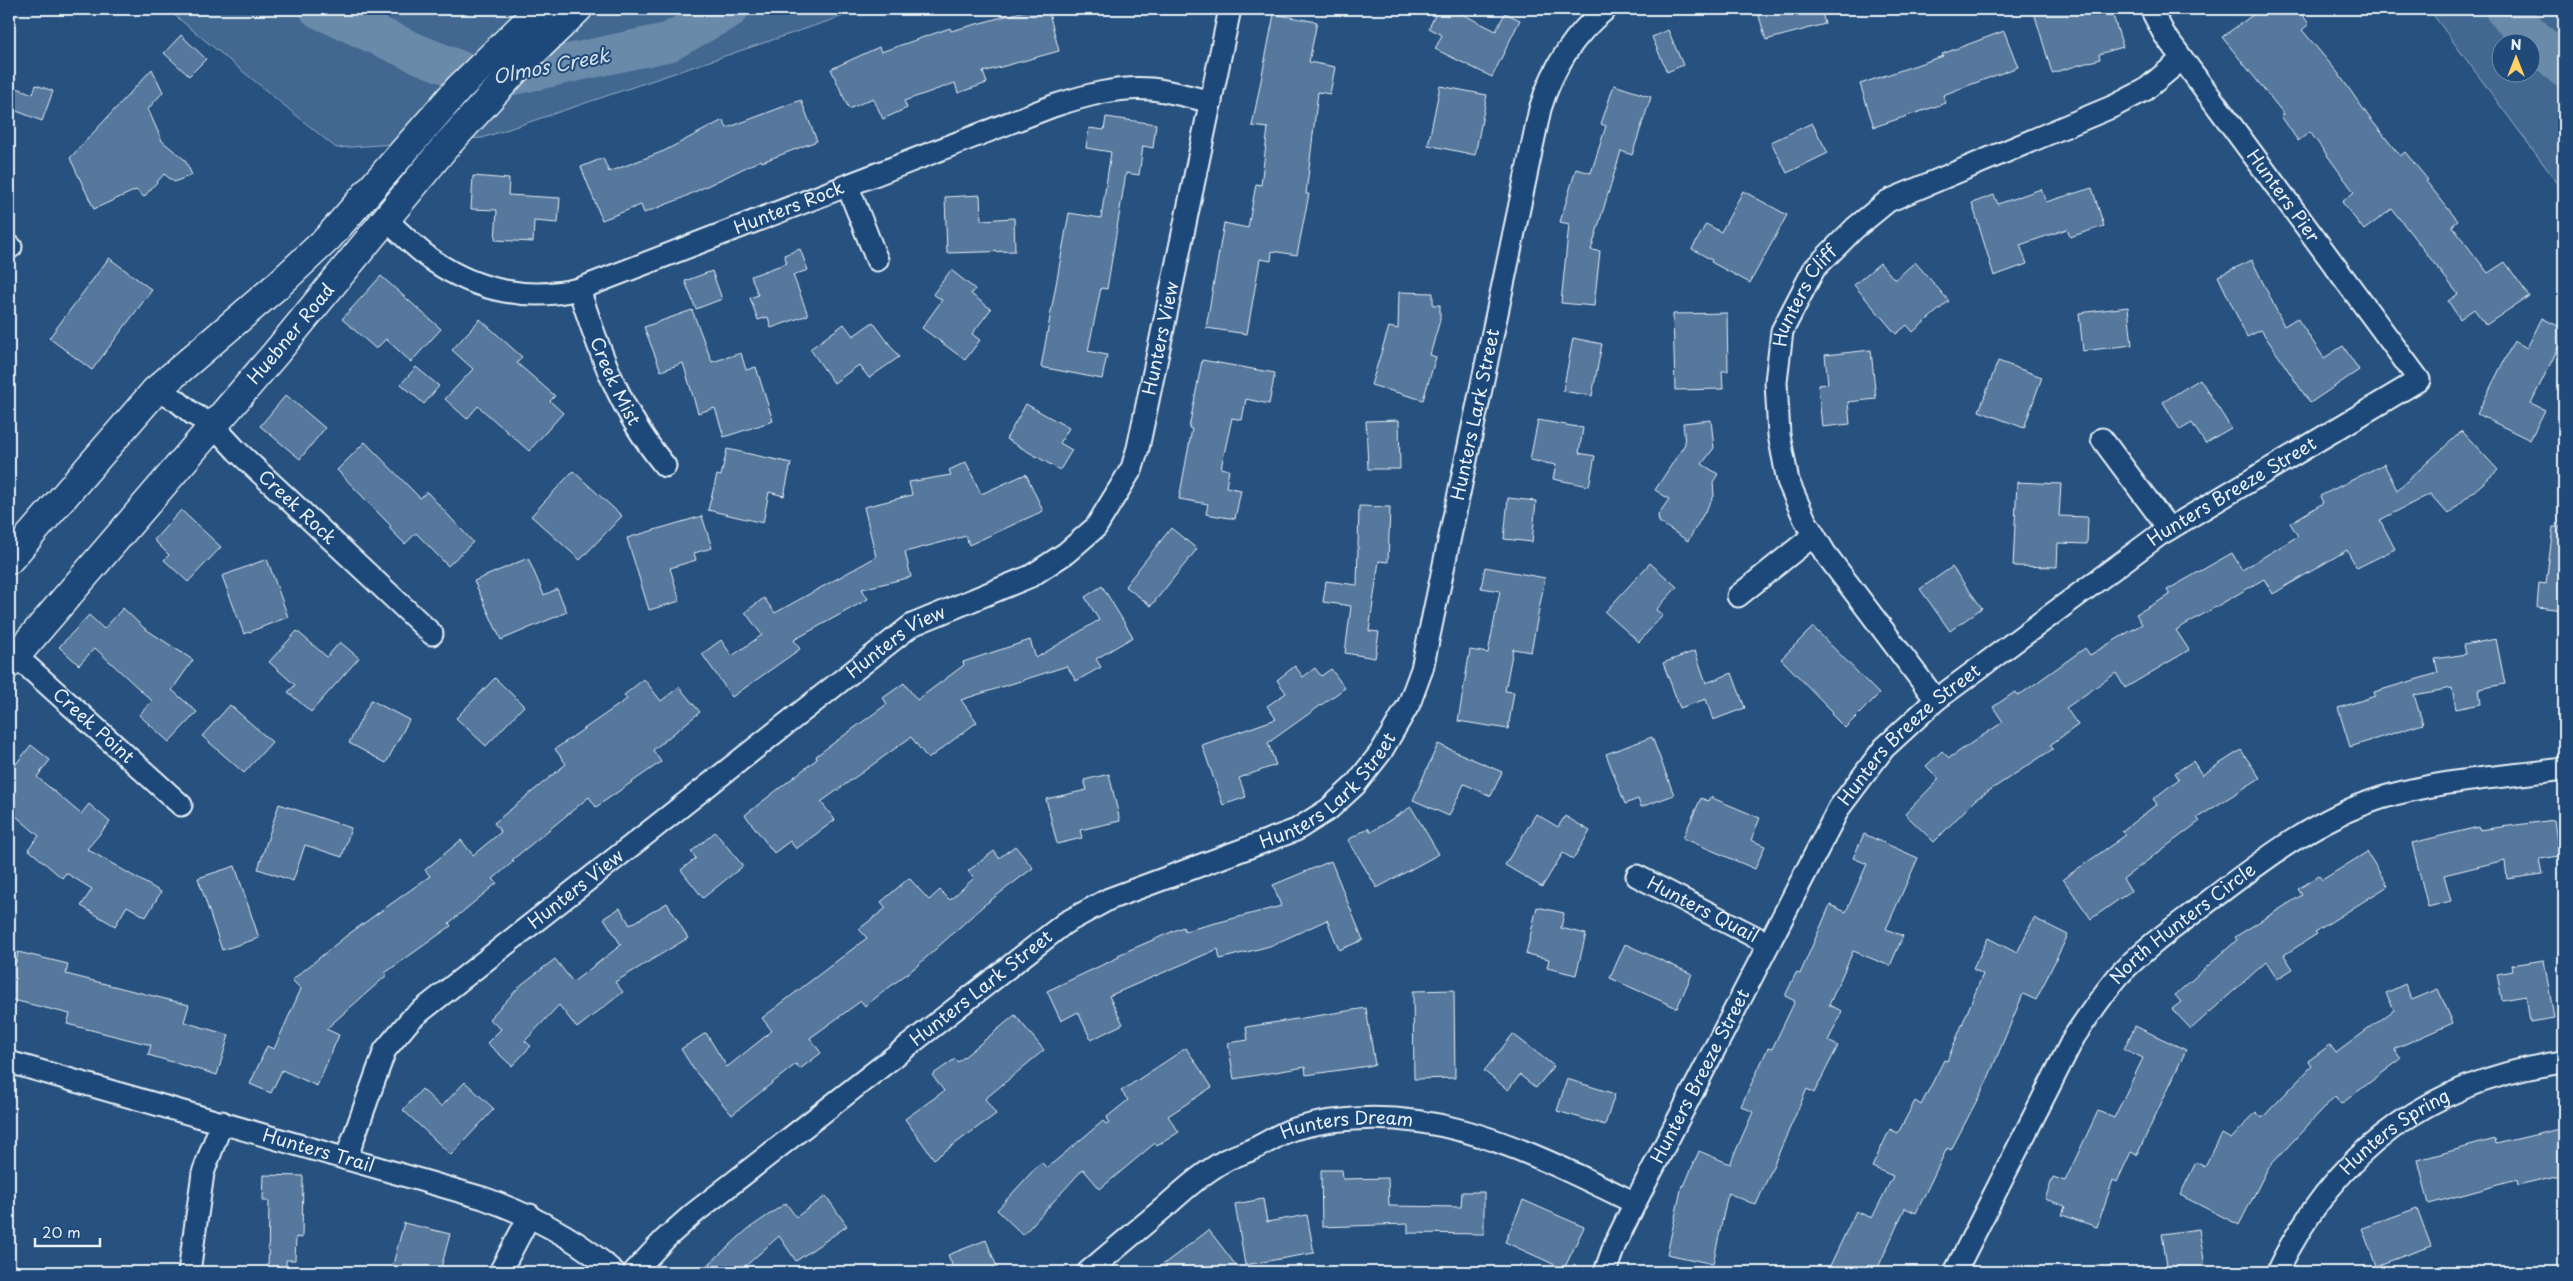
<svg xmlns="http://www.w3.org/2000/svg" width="2573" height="1281" font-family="'Playpen Sans',sans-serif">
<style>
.green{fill:#436891;stroke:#96acc4;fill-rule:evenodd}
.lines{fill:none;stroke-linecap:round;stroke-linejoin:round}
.river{stroke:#6b8aaa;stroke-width:39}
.building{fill:#57789d;stroke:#e8f1f8}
.minor-casing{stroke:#e8f1f8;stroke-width:25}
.major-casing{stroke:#e8f1f8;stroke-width:31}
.minor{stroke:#1f4a7a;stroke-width:21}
.major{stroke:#1f4a7a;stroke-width:28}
.labels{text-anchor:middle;stroke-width:4;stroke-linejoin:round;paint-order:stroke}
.street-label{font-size:18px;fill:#e8f1f8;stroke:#1f4a7a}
.water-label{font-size:19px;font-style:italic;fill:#d5e2ec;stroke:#1f4a7a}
</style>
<rect width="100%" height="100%" fill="#27517f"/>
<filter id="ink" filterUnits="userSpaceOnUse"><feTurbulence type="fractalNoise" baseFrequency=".02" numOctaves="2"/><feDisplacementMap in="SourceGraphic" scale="10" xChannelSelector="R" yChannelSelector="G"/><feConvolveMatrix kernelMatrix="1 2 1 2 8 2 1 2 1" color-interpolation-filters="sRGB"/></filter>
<g filter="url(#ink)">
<g class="green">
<polygon points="167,9 864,9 482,138 336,148"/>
<path d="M 2429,9 L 2564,9 L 2564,192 ZM 2500,42 L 2530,42 L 2530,72 L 2500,72 Z"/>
</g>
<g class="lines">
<g class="river">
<polyline points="319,9 414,52 487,81 669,42 729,9"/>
<polyline points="2504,9 2564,68"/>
</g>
</g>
<g class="building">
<polygon points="1032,9 1048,9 1059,51 983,72 987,83 958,93 955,83 904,101 907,108 883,119 873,98 849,109 831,69 879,47 881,52 950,28 951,31"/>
<polygon points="1438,9 1465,9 1462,14 1496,31 1505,13 1520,20 1492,77 1435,49 1442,35 1429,28"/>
<polygon points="1757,9 1821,9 1825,24 1766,40"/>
<polygon points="2033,9 2081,9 2083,14 2096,10 2097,16 2112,12 2123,47 2099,54 2100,59 2052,73"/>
<polygon points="2261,9 2298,9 2309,24 2302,30 2338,73 2369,117 2400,156 2405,152 2428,180 2426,181 2458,221 2452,226 2488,273 2505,262 2529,296 2486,325 2474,309 2460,319 2448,301 2458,294 2392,209 2364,230 2342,202 2354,192 2310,132 2298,141 2281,116 2284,114 2222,37"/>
<polygon points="1274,14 1317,22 1309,62 1335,67 1330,94 1318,92 1306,194 1309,194 1297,255 1272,251 1271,261 1260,259 1247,334 1206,328 1224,223 1248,228 1256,184 1261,185 1268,128 1252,126"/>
<polygon points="1668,30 1683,65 1667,72 1652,37"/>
<polygon points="2004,31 2018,67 1943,95 1946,103 1874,127 1860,84 1943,56 1942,54"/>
<polygon points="181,35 206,59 189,76 164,53"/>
<polygon points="152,69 163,92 148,109 162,141 185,160 192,175 174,182 164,174 144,197 136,190 94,209 70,158"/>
<polygon points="9,85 33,94 36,85 53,91 42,121 9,108"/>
<polygon points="1614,85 1651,97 1632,155 1621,151 1591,250 1600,251 1594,306 1561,303 1569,224 1560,222 1576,169 1591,173 1606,126 1601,124"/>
<polygon points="1440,86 1487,95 1475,155 1428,145"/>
<polygon points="801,100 817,141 762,162 761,160 680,199 644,213 641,205 602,220 581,167 603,158 609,172 664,151 723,120 727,128"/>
<polygon points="1106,117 1156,124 1153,148 1143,146 1139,175 1126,173 1107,289 1101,288 1088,351 1107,355 1102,379 1041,367 1069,213 1101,218 1111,152 1086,148 1089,128 1104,130"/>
<polygon points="1812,123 1828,153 1787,173 1771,142"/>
<polygon points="473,176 509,179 508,195 560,198 558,223 534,221 533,242 495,240 497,210 471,209"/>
<polygon points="2092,188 2104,226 2070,237 2067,229 2020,245 2027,264 1994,276 1972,203 1994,195 1998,204 2041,189 2046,202"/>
<polygon points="1743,191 1787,215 1750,283 1711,262 1712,260 1692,249 1706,224 1721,232"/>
<polygon points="980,195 981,220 1014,218 1015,251 947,253 945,197"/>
<polygon points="800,249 808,270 793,275 808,315 771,328 768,317 758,320 750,298 758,295 751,276 787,263 784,255"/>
<polygon points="109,258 152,290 92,370 49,338"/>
<polygon points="2252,260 2284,326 2297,318 2324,358 2343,346 2359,370 2310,403 2261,330 2247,337 2218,276"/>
<polygon points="1915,262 1949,301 1913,332 1907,325 1896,334 1854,285 1880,263 1895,280"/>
<polygon points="951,270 975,289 971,294 991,309 972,334 980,340 965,360 922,328 942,300 933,294"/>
<polygon points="712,271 722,299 696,309 685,281"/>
<polygon points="381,276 441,329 411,362 386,339 376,349 342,319"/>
<polygon points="1399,292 1433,293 1433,305 1440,305 1440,320 1430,355 1436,357 1423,400 1371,385 1389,327 1398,329"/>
<polygon points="2128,307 2132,345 2083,351 2079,313"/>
<polygon points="692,310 712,362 741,353 746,370 756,367 773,421 724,437 715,408 698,413 683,363 661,371 644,327"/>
<polygon points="1727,313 1728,371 1722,371 1723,389 1675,390 1673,314"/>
<polygon points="2542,318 2564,329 2564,336 2531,403 2545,410 2530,440 2477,414 2514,341 2527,348"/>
<polygon points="480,319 522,357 517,363 555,396 550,401 563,413 529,451 478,406 467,419 445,399 473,369 452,350"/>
<polygon points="873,322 899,357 869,378 859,365 834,383 810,349 844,324 853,336"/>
<polygon points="1573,338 1602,344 1592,396 1563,391"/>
<polygon points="1871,350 1876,399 1848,402 1850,424 1822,427 1818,385 1828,384 1825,355"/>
<polygon points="1202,360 1275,373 1269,404 1246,399 1242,420 1232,418 1221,468 1229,470 1226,487 1241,490 1235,519 1206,514 1208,504 1179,499 1192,429 1189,428"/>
<polygon points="1998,361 2042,377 2024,428 1979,411"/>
<polygon points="416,367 439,386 424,404 401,384"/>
<polygon points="2200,379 2231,428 2205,443 2192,423 2180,430 2163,402"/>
<polygon points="286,395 325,428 300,459 260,426"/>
<polygon points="1026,404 1069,428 1060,443 1072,450 1060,470 1006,439"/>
<polygon points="1399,420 1400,469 1368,469 1366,421"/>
<polygon points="1538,420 1583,428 1579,453 1595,456 1589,486 1553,479 1556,465 1530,460"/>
<polygon points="1711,420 1714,448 1702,464 1718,474 1713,482 1714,496 1688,541 1659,522 1658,515 1669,499 1655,490 1685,444 1683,423"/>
<polygon points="2462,431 2498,470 2448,514 2430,494 2380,520 2395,549 2357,568 2347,550 2273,594 2264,579 2176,630 2189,650 2125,688 2116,673 2066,708 2078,725 2050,745 2053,749 1975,800 1934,842 1905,814 1939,779 1926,766 1942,751 1949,758 2003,722 1993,707 2015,692 2018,696 2085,648 2090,655 2142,624 2136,614 2170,595 2167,590 2232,553 2242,570 2298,536 2290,523 2323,503 2320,496 2384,464 2397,490"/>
<polygon points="365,442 420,498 427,492 473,542 448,566 416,533 405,544 389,528 391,526 337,470"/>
<polygon points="727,449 791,463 784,496 769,492 763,523 708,510 717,475 721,476"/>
<polygon points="966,462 981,494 1026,474 1043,511 969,545 966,536 905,552 911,577 862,589 868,599 794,640 800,649 732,697 702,654 721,640 732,656 762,635 745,612 764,598 775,613 876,557 864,507 912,495 909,482 951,475 949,470"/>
<polygon points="573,471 622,516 580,560 531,516"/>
<polygon points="2017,482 2061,484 2059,516 2088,517 2087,544 2058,543 2057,567 2013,566"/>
<polygon points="1508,498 1536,501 1532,542 1504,539"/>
<polygon points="1359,506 1390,507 1388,562 1379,561 1369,631 1379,632 1375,658 1345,653 1351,606 1323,602 1326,581 1357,585"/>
<polygon points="181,510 221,547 188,582 164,560 169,555 154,540"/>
<polygon points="702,516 712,548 694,553 696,560 670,568 680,601 649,610 627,538"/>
<polygon points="2553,527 2564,527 2564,610 2537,607 2539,583 2546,584"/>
<polygon points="1171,528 1197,549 1151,606 1125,586"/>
<polygon points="528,558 544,595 557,589 567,612 501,640 474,581"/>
<polygon points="267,559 288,617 244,634 222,576"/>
<polygon points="1650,563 1677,587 1656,610 1663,615 1639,642 1605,612"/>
<polygon points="1485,567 1545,578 1531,652 1513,649 1505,691 1514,692 1508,729 1458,721 1470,650 1488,653 1500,591 1481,588"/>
<polygon points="1952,567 1982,608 1950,631 1920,589"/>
<polygon points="1102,586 1133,637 1096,659 1101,667 1076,681 1067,666 961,700 977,722 928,759 911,737 821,802 835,820 796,849 790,841 774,853 745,815 817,759 816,756 887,704 883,698 904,683 917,700 964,665 963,662 1030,640 1036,658 1099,620 1085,597"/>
<polygon points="123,608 144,628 193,660 172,690 197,712 169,742 139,715 152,701 95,648 79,665 59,647 89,615 104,629"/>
<polygon points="1813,627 1879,694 1845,728 1831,714 1833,712 1781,659"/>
<polygon points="297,631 327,657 340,642 359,658 311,712 288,692 295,685 269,662"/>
<polygon points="2496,639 2505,684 2479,689 2481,704 2456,709 2452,688 2414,695 2423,724 2350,747 2338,708 2375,696 2374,692 2438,673 2435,659 2466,654 2464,645"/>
<polygon points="1695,651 1706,683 1732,673 1745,708 1713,720 1706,699 1680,708 1663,663"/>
<polygon points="1295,666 1303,677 1315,668 1321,676 1331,669 1345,688 1268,743 1276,765 1239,778 1246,797 1223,805 1202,745 1276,719 1267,706 1286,693 1277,680"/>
<polygon points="495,678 524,706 486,746 456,718"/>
<polygon points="644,679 661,701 679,687 700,712 653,750 661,762 596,807 589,797 512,860 514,861 493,879 497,883 449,923 451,926 385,973 387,975 326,1029 339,1035 317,1086 282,1070 271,1093 250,1084 267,1046 274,1049 301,989 292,980 346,936 430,876 425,870 461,840 473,855 501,832 494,823 566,764 555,749 627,699 624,695"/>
<polygon points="371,700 409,720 386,763 349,743"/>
<polygon points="230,705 272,742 244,773 202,736"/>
<polygon points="1652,737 1674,795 1641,807 1638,799 1625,804 1606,754"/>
<polygon points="1438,744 1502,772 1491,796 1464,784 1449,816 1413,800"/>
<polygon points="31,745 50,760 37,777 81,814 89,804 110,822 87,849 161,892 146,917 127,906 115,926 81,906 92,889 66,873 62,878 28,849 39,836 9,810 9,758 16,764"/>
<polygon points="2241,750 2260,778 2197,818 2200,821 2123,879 2131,891 2091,919 2063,879 2126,835 2122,831 2157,804 2153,799 2179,779 2175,773 2193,761 2202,775"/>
<polygon points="1109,774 1120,821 1080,830 1082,838 1057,844 1046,799 1087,790 1084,780"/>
<polygon points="1710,797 1760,818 1751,840 1765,846 1755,869 1683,838 1701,798 1708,801"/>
<polygon points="279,804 351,828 342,857 305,845 293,881 258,869"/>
<polygon points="1411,807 1439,854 1377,888 1348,840 1368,828 1371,832"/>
<polygon points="1536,814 1558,827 1565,816 1590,831 1573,859 1563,853 1542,887 1505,865"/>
<polygon points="2554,820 2559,856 2540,859 2543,874 2507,879 2505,860 2444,875 2451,901 2428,907 2412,843 2478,827 2479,830"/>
<polygon points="715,832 743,866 703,898 681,870 696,858 691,852"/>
<polygon points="1864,834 1918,858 1886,929 1903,936 1890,966 1853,951 1829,1005 1842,1011 1828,1041 1838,1046 1814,1093 1807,1089 1756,1205 1728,1193 1713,1264 1667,1254 1682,1185 1684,1186 1699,1151 1730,1164 1753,1112 1741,1106 1768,1048 1772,1049 1795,1001 1785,996 1796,973 1800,974 1830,905 1846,912 1867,864 1853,858"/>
<polygon points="1015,846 1033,868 983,906 917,966 865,1006 861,1001 810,1038 821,1053 800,1069 796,1064 732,1115 694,1070 681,1049 706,1033 727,1067 772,1031 762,1018 867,938 859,929 886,908 881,902 909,878 929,900 940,890 950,900 974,878 968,871 994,851 999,858"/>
<polygon points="2367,852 2388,886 2315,932 2317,934 2284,955 2293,969 2277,979 2266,962 2191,1029 2172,1009 2181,1002 2175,995 2237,940 2235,937 2302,895 2298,889 2319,876 2322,880"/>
<polygon points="1331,861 1363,940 1339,950 1327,920 1270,946 1220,959 1218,949 1109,996 1123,1024 1091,1040 1078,1012 1061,1021 1047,991 1119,957 1118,955 1183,927 1185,931 1281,906 1273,885"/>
<polygon points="235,866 259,938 222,950 198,878"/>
<polygon points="667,903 688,938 615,982 623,992 577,1028 559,1005 525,1041 531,1046 512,1066 487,1043 501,1029 489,1019 522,984 555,959 573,982 621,945 604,918 620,908 630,925"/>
<polygon points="1537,907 1564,913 1561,928 1586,934 1576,975 1547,968 1549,959 1526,954"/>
<polygon points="2034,918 2068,935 2036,1000 2023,994 1987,1081 1951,1150 1947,1148 1916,1213 1905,1208 1876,1272 1827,1272 1856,1211 1872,1218 1893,1176 1872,1167 1890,1129 1898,1133 1915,1101 1921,1105 1944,1060 1947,1061 1983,974 1973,969 1988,938 2017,953"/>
<polygon points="1625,944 1692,974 1677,1008 1610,978"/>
<polygon points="18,952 68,964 66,974 189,1005 184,1022 229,1035 217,1075 148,1055 151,1045 67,1024 70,1014 9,999 9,960 16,962"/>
<polygon points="2544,960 2554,1018 2530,1022 2526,996 2502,1000 2497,974 2513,971 2512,965"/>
<polygon points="2405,984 2412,1000 2438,989 2453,1023 2394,1049 2401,1059 2341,1104 2335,1096 2268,1168 2239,1225 2180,1195 2196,1162 2205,1167 2222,1134 2231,1139 2256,1112 2262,1118 2312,1066 2308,1061 2330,1045 2336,1053 2394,1010 2386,993"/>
<polygon points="1454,990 1455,1078 1414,1079 1413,991"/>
<polygon points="1366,1008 1375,1065 1306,1075 1305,1067 1234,1079 1228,1043 1248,1040 1246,1027"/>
<polygon points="1015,1015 1044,1050 985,1099 996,1114 934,1159 905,1119 944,1091 932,1075 955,1059 958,1062"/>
<polygon points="2135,1026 2186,1050 2137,1155 2131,1152 2117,1182 2113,1180 2097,1227 2062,1215 2065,1206 2045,1199 2053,1177 2065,1181 2098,1111 2114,1118 2143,1058 2124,1049"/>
<polygon points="1513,1034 1554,1066 1536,1088 1520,1075 1508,1090 1484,1071"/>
<polygon points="1186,1048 1212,1087 1168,1116 1179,1132 1157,1146 1155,1143 1100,1189 1083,1169 1023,1235 997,1210 1041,1162 1047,1168 1103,1121 1106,1124 1109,1122 1107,1117 1128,1100 1121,1091"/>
<polygon points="1567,1079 1615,1094 1605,1125 1557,1111"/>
<polygon points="465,1082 494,1109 451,1155 403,1110 422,1089 441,1107"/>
<polygon points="2564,1128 2564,1174 2518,1185 2517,1180 2429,1204 2418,1160 2495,1139 2496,1144"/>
<polygon points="1321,1170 1342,1170 1343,1179 1388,1178 1389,1206 1461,1207 1462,1192 1484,1192 1484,1234 1408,1233 1408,1224 1322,1227"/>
<polygon points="264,1175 303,1176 302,1238 296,1237 295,1260 286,1260 286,1272 268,1272 269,1201 263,1201"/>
<polygon points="826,1196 847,1226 796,1261 779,1236 739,1272 700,1272 748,1229 786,1203 796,1217"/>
<polygon points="1263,1199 1267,1222 1307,1215 1314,1253 1245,1265 1235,1204"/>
<polygon points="1523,1200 1584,1227 1564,1269 1505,1242"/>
<polygon points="2417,1208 2431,1246 2376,1266 2362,1228"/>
<polygon points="404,1223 450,1234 440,1272 391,1272"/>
<polygon points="2199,1229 2206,1272 2168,1272 2162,1234"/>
<polygon points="1209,1230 1241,1272 1153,1272"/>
<polygon points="986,1240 999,1272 955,1272 948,1255"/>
</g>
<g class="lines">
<defs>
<g id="minor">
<polyline points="848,187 877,260"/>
<path id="s1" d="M 385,219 C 401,233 417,250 435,262 C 478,291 528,301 579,289 L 1053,106 C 1084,96 1118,86 1151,89 C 1171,91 1191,97 1211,102"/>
<polyline points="9,247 11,247"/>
<path id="s2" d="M 579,289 C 600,354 621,413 665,466"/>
<path id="s3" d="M 156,390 L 176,400 L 193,414 L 213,425 L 237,451 L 432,634"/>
<polyline points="2102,439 2169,529"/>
<polyline points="1738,596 1814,535"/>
<path id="s4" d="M 9,644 L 16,656 L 181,805"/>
<path id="s5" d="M 1936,700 L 1825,553 L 1805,520 L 1788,481 L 1779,435 L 1776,382 L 1782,331 L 1814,269 L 1855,228 L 1888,201 L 2114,106 L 2145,90 L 2182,59"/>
<path id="s6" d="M 1637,876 L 1767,943"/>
<path id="s7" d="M 9,1062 L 483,1198 C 531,1215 576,1237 614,1272"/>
<path id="s8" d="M 346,1159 L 385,1050 L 411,1019 L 912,625 L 1031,576 L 1066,553 L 1096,527 L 1132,468 L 1138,448 L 1230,9"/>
<polyline points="189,1272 203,1173 222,1122"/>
<polyline points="500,1272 530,1215"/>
<path id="s9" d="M 634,1272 L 665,1239 L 693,1214 L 1065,923 L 1109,899 L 1296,830 L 1329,809 L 1355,785 L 1381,752 L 1409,704 L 1422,669 L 1540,109 C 1552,70 1574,34 1606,9"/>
<path id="s10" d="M 1088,1272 C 1114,1250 1140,1228 1166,1206 C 1184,1190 1204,1172 1226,1160 C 1234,1156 1244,1153 1253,1149 C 1267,1143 1280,1133 1294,1129 C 1420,1094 1526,1150 1635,1203"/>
<path id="s11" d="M 1605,1272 L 1615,1244 L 1635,1203 L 1839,808 L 1884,748 L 1936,700 L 2159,535 L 2419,380 L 2164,34 L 2151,9"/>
<path id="s12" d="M 1955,1272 L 2074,1037 C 2089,1015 2103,993 2121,973 C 2148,945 2179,924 2209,901 C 2263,860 2315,819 2381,798 C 2439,780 2503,777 2564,769"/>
<path id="s13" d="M 2277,1272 C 2336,1150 2430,1080 2564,1062"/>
</g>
<g id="major">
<polyline points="9,560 156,390 278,285 328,238 459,88 540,9"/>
<path id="s14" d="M 9,664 L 275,354 L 445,147 L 520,65 L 578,9"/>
</g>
</defs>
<use href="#minor" class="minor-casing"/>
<use href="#major" class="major-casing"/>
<use href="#minor" class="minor"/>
<use href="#major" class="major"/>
</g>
</g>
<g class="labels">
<g class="street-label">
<text transform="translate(2283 196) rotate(54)" y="6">Hunters Pier</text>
<text dy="6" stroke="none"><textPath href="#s1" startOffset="442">Hunters Rock</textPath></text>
<text dy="6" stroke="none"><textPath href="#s5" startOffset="458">Hunters Cliff</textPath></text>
<text dy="6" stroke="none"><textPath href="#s14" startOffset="434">Huebner Road</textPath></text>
<text dy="6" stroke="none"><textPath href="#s8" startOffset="1206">Hunters View</textPath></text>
<text dy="6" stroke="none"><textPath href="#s2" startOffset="99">Creek Mist</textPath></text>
<text dy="6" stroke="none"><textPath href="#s9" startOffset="1274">Hunters Lark Street</textPath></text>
<text dy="6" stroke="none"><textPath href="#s11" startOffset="1028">Hunters Breeze Street</textPath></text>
<text dy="6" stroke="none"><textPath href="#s3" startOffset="185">Creek Rock</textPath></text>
<text dy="6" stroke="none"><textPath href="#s8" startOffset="771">Hunters View</textPath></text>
<text dy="6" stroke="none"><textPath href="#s4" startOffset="118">Creek Point</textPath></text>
<text dy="6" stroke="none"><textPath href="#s11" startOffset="622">Hunters Breeze Street</textPath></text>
<text dy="6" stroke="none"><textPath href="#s9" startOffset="854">Hunters Lark Street</textPath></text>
<text dy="6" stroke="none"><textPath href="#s8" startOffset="366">Hunters View</textPath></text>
<text dy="6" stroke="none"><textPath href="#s6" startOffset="74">Hunters Quail</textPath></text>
<text dy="6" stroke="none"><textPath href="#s12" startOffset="422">North Hunters Circle</textPath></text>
<text dy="6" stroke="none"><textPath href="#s9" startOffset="449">Hunters Lark Street</textPath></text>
<text dy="6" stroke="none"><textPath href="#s11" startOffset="218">Hunters Breeze Street</textPath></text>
<text dy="6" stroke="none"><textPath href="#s10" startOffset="306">Hunters Dream</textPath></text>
<text dy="6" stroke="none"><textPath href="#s13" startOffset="186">Hunters Spring</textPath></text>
<text dy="6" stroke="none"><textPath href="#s7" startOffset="322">Hunters Trail</textPath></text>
</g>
<g class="water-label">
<text transform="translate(551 66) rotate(-11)" y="7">Olmos Creek</text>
</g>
</g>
<rect width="2573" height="1281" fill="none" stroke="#1f4a7a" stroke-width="30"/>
<rect x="15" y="15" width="2543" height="1251" fill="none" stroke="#e8f1f8" stroke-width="2" filter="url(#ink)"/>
<g transform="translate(2516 58)"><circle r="24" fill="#1f4a7a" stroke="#6f8dac"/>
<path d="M0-4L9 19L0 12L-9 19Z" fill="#ffd166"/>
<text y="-8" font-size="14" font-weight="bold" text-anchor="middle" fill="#e8f1f8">N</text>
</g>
<path d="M35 1238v8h65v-8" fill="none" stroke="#e8f1f8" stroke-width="2.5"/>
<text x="42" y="1238" font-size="15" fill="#e8f1f8" stroke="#1f4a7a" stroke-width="4" paint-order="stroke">20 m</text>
</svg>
